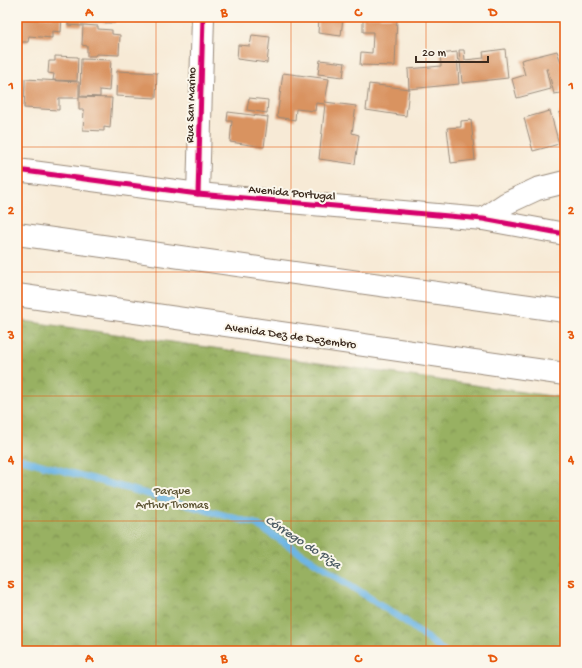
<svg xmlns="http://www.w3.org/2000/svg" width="582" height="668" font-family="'Gochi Hand',sans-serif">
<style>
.forest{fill:url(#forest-crowns);stroke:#6a6e40}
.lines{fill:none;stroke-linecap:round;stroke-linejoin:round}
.stream{stroke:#6db5e4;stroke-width:7}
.building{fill:#d99360}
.minor-casing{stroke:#998a7a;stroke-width:24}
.highway-casing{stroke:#998a7a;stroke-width:24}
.minor{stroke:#fff;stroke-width:22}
.highway{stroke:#fff;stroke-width:22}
.cycleway-casing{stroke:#fbf7ec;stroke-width:8}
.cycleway{stroke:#d6006c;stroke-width:5}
.grid{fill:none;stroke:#e8590c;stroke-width:1;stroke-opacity:0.55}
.labels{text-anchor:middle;stroke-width:4;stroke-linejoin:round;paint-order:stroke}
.street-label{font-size:12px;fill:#3b2a1e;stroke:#fbf7ec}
.park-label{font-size:12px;fill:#5c5332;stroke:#fbf7ec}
.water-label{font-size:13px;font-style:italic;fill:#4c5b63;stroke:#fbf7ec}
.neatline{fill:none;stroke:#e8590c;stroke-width:1.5}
.grid-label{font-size:13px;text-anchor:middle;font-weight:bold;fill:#e8590c}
</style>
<defs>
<pattern id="forest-crowns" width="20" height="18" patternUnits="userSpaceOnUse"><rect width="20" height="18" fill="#98b162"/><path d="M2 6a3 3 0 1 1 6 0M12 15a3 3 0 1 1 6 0" fill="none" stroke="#7d9050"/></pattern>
</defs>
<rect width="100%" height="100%" fill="#fbf7ec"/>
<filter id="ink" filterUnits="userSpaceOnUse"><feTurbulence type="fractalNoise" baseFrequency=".025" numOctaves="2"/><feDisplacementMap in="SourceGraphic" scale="8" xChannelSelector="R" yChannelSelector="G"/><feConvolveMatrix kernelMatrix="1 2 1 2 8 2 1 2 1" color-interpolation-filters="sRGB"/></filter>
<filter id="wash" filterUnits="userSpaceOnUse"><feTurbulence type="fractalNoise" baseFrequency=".012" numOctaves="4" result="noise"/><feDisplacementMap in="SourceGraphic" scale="16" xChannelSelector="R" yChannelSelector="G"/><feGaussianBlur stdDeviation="0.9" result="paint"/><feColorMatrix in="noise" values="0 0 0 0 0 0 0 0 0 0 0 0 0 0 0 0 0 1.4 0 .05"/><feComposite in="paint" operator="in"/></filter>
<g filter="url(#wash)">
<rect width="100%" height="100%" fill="#f7ead6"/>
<polygon class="forest" points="17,320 565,398 565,651 17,651"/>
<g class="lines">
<polyline class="stream" points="17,458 256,524 405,621 443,651"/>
</g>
<g id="blocks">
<g class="building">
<polygon points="17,17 62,17 61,32 52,31 52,38 29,36 28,42 17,42"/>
<polygon points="68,17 82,17 82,26 68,25"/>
<polygon points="116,17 115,23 83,22 84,18"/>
<polygon points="319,17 343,17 341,36 318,33"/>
<polygon points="363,17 397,17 395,66 360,65 361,52 372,53 373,32 363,32"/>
<polygon points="83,25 98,26 98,29 112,30 112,34 120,35 119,55 96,54 95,56 87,56 87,46 82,45"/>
<polygon points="252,35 270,37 267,63 237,59 238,45 250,46"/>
<polygon points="505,49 508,78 462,83 459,50 464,50 465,60 484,58 483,52"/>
<polygon points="557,51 562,65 565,64 565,87 560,88 561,93 554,94 548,69 546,69 551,89 517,98 512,79 525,75 521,60"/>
<polygon points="457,52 459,84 409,89 408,69 441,66 440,54"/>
<polygon points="55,56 78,57 77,81 53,80 54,74 48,73 49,61 55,61"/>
<polygon points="81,59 111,60 109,91 100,90 100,97 80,96"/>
<polygon points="320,60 345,63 343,77 318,74"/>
<polygon points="117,71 157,73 156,98 116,96"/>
<polygon points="283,73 329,79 325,102 356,106 352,133 359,135 355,164 319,159 325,104 316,103 315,111 296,109 295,120 277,117"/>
<polygon points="25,79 79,82 79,97 112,98 110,128 104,127 104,131 83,130 84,110 79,110 79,98 59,98 59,110 24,108"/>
<polygon points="369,84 409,89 406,116 366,110"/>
<polygon points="249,98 268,100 267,113 247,110"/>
<polygon points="550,111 559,144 533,151 524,118"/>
<polygon points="565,111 565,132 559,113"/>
<polygon points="228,112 268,117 264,147 230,142 232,121 227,121"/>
<polygon points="471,120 475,160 451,163 447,128 461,127 461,121"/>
</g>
</g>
</g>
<g filter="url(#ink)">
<use href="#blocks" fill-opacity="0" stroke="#998a7a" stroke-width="1"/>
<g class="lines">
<defs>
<g id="minor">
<polyline points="17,170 198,194 483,219 565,234"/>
<polyline points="198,194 203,17"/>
<polyline points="483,219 507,203 537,189 565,182"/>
</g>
<g id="highway">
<polyline points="17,234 565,311"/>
<polyline points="17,295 565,374"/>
</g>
</defs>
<use href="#minor" class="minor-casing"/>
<use href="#highway" class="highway-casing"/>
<use href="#minor" class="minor"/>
<use href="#highway" class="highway"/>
<defs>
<g id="cycleway">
<polyline points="17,170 198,194 483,219 565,234"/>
<polyline points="198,194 203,17"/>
</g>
</defs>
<use href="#cycleway" class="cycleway-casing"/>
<use href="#cycleway" class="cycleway"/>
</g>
</g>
<path class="grid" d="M 156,17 L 156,651M 291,17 L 291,651M 426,17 L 426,651M 17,147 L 565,147M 17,272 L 565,272M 17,396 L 565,396M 17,521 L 565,521"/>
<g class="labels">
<g class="street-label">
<text transform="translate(190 105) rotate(-88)" y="4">Rua San Marino</text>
<text transform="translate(292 192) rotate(5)" y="4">Avenida Portugal</text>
<text transform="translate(291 335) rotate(8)" y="4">Avenida Dez de Dezembro</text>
</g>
<g class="park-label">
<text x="172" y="494">Parque<tspan x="172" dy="14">Arthur Thomas</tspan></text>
</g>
<g class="water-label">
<text transform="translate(304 541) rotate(33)" y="5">Córrego do Piza</text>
</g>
</g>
<rect width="582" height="668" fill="none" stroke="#fbf7ec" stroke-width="44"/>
<path d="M416 56v6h72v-6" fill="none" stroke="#3b2a1e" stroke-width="2"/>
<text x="422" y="56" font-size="12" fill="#3b2a1e" stroke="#fbf7ec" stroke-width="3" paint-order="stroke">20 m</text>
<rect x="22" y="22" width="538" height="624" class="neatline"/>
<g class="grid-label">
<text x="89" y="16">A</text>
<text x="224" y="16">B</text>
<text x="358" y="16">C</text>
<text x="493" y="16">D</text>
<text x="11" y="89">1</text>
<text x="571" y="89">1</text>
<text x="11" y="214">2</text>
<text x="571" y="214">2</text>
<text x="11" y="339">3</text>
<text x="571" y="339">3</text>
<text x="11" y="463">4</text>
<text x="571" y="463">4</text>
<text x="11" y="588">5</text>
<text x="571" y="588">5</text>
<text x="89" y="662">A</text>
<text x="224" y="662">B</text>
<text x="358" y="662">C</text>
<text x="493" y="662">D</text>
</g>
</svg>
